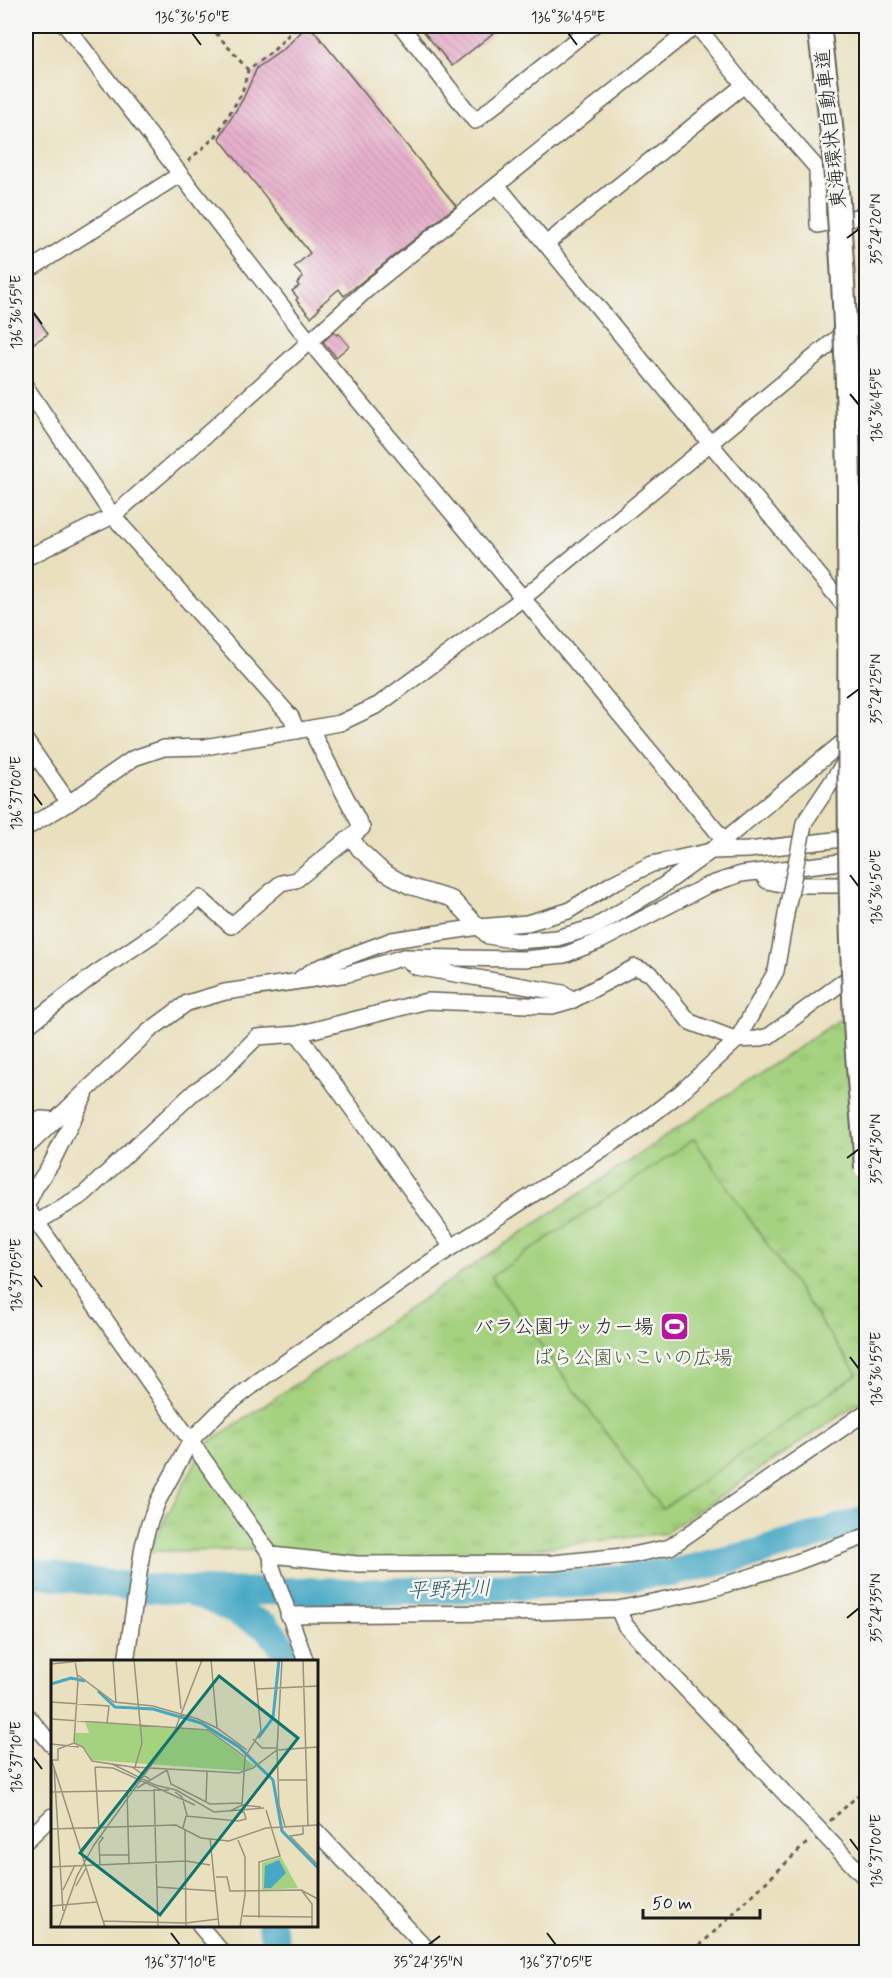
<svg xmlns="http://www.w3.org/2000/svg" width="892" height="1978" font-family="Mynerve,'Klee One',sans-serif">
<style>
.grass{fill:url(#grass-tufts);stroke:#60774e;stroke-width:1.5}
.garden{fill:#a4d27f;stroke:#60774e;stroke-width:1.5}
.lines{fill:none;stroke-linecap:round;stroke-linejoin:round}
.river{stroke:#46a8c5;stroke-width:28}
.building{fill:url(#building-back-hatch)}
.minor-casing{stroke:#646155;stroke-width:18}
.path{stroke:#646155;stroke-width:3;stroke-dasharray:4.5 4.5;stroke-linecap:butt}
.minor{stroke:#fff;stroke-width:15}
.minor-bridge-casing{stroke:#646155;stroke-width:18;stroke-linecap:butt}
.highway-bridge-casing{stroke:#646155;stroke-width:26;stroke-linecap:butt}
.minor-bridge{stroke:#fff;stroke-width:15}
.highway-bridge{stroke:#fff;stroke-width:22}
.ticks{fill:none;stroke:#1c1c1c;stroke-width:2}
.labels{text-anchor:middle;stroke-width:5;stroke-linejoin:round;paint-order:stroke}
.street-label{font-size:20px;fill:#1c1c1c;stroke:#f6f6f2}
.poi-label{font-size:20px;fill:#1c1c1c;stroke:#f6f6f2;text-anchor:end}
.park-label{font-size:20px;fill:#4c5c3f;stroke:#f6f6f2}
.water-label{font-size:21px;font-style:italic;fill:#2f5b68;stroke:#f6f6f2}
.inset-river{fill:none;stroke:#46a8c5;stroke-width:3}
.inset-road{fill:none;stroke:#97927d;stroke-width:1.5}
.view{fill:#0f766e;fill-opacity:0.15;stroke:#0f766e;stroke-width:3}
.inset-edge{fill:none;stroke:#1c1c1c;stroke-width:3}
.neatline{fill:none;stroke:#1c1c1c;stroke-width:2}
.ticks-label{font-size:15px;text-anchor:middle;fill:#1c1c1c}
</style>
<defs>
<pattern id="grass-tufts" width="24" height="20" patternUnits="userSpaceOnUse" patternTransform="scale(1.5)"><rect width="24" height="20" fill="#a4d27f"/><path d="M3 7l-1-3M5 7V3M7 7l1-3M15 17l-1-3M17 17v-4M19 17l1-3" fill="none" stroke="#8db46d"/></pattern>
<pattern id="building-back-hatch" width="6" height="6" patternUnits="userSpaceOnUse" patternTransform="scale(1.5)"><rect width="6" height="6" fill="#e6afcb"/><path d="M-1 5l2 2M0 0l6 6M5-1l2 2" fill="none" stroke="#c596ae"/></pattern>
</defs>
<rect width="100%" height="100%" fill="#f6f6f2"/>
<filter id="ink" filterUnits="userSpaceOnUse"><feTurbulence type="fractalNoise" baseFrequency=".0167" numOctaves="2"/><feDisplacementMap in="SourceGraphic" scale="12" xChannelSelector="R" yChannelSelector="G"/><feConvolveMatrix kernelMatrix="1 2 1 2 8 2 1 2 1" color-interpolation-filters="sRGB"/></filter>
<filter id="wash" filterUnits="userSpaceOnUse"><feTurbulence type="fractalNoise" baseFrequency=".008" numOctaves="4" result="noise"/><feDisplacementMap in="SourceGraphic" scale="24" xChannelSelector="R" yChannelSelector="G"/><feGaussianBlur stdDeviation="1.35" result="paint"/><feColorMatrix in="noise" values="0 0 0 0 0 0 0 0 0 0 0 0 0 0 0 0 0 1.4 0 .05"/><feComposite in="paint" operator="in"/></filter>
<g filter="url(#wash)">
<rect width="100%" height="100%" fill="#e9e0be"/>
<polygon class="grass" points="866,1002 866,1398 665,1533 403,1564 267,1550 148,1551 205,1445"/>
<polygon class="garden" points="694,1139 857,1374 662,1509 491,1277"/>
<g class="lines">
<g class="river">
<path d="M 26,1571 C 76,1580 128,1587 179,1590 C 240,1594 301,1588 362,1593 L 591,1583 L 659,1573 L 671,1573 L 753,1554 L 866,1520"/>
<polyline points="196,1594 206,1597 267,1627 291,1657 291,1662"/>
<polyline points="271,1926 278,1952"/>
</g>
</g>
<g id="blocks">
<g class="building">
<polygon points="307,26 310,26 456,206 344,296 339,289 318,307 320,308 311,317 296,300 298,298 292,291 299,286 297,283 303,277 294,267 310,253 219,138 243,99 257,68 284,49"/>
<polygon points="419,26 502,26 452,66"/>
<polygon points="35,314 48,334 26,348 26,320"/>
<polygon points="334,332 337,335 339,334 349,346 336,357 323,342"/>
</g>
</g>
</g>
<g filter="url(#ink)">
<use href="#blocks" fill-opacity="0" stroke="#646155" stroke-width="1.5"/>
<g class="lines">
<defs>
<g id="minor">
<polyline points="66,26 309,341 724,840"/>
<polyline points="401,26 475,121 593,26"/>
<polyline points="697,26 744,85 817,168 818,225 866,215"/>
<polyline points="497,185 866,632"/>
<polyline points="546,244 744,85"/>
<polyline points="26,272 179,175"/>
<polyline points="26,387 113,516 291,717 297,731"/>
<polyline points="26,558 113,516 188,451 371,286 695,26"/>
<polyline points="26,741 69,803"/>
<polyline points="26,828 69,803 134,758 164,748 205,747 340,723 378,705 522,599 866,314"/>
<polyline points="803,829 804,823 849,756"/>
<polyline points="352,838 359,849 384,872 409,886 452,899 488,936 517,941 557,938 595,927 661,887 711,851 866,723"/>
<polyline points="761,872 767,881 786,885 866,885"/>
<polyline points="404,957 416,967 563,993 573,1000"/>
<polyline points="301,978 315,969 392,940 479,927 527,923 568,911 613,883 652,864 711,851 748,850 851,838 866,834"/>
<polyline points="26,1027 95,974 154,934 200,898 231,926 281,883 296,880 362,828 316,740 313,728"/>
<polyline points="298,1034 452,1247"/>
<polyline points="85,1095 51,1164 35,1188 26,1207 271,1555 272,1567 306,1662"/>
<polyline points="26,1130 41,1119 54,1120"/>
<polyline points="26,1148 149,1031 187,1003 225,992 348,974 404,957 524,959 564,955 600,941 706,886 741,874 866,859"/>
<polyline points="36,1223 84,1194 194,1092 220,1074 257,1037 298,1034 427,1001 552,1006 573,1000 635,967 651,974 690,1022 737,1040 776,971 787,909"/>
<polyline points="271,1555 357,1564 553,1563 633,1555 670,1547 866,1412"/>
<polyline points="618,1609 625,1625 866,1879"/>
<polyline points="288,1615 513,1613 618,1609 705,1591 797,1562 866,1536"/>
<polyline points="126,1662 143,1546 149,1524 158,1501 191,1440 221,1410 264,1377 452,1247 632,1130 680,1093 737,1040 757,1039 769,1036 866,965"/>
<polyline points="26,1714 52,1745"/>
<polyline points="316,1831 430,1952"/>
<polyline points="26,1841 52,1816"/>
<polyline points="200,1926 222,1952"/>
</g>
</defs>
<use href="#minor" class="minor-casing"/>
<g class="path">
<polyline points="210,26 248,70"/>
<polyline points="188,161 216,136 242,93 248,70 273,51 297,26"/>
<polyline points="830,1821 866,1788"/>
<polyline points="693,1952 810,1840"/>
</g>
<use href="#minor" class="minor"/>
<defs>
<polyline id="minor-bridge" points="787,909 803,829"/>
<path id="highway-bridge" d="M 819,26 C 831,111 839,197 843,283 C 856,528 843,774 855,1019 C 857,1069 863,1119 866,1168"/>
</defs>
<use href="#minor-bridge" class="minor-bridge-casing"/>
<use href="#highway-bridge" class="highway-bridge-casing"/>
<use href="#minor-bridge" class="minor-bridge"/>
<use href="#highway-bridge" class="highway-bridge"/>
</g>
</g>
<path class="ticks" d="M 192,33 L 201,45M 568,33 L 577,45M 847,238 L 859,229M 33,312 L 42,324M 850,394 L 859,405M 847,698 L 859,689M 33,793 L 42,805M 850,875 L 859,887M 847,1158 L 859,1149M 33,1275 L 42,1287M 850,1357 L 859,1369M 847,1618 L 859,1608M 33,1757 L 42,1769M 850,1839 L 859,1851M 171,1933 L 180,1945M 547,1933 L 556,1945M 428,1945 L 440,1936"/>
<defs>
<symbol id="stadium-square" viewBox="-11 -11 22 22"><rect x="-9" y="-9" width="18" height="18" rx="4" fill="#b5179e" stroke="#f6f6f2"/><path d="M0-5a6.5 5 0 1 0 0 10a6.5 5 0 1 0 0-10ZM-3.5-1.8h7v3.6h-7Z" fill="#fff"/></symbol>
</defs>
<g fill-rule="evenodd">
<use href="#stadium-square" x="658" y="1310" width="33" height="33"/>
</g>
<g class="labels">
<g class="street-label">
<text transform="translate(830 129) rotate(-96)" y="7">東海環状自動車道</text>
</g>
<g class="poi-label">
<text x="654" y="1333">バラ公園サッカー場</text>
</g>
<g class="park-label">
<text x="633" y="1364">ばら公園いこいの広場</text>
</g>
<g class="water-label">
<text transform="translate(449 1589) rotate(-2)" y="7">平野井川</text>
</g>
</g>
<g transform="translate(51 1660)">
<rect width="267" height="267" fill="#e9e0be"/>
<path d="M 34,62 L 157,71 L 204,106 L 192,111 L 41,100 L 35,89 L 23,83 L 24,73 L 38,73 ZM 230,197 L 247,228 L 211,230 L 211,203 Z" fill="#a4d27f"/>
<path d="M 62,67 L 87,73 L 90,82 L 86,95 L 73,100 L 60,97 L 57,79 ZM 129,72 L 155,74 L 154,106 L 127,104 ZM 92,74 L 103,75 L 101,96 L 91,94 Z" fill="#a4d27f"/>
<path d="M 228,200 L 235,213 L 220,228 L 213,228 L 214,206 Z" fill="#46a8c5"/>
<path class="inset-river" d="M 0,24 L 20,18 L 34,21M 47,31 L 64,47 L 102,49 L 150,63 L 188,87 L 222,120 L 231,171 L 267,208M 207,78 L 222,58 L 228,0"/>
<path class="inset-road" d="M 62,0 L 65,43M 83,0 L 91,83 L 84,107M 125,0 L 130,49M 160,0 L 166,67M 231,0 L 226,90 L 228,145 L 234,166M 252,0 L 257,165M 0,4 L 38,0M 27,15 L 63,42 L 102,46 L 147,59 L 166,68 L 196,90M 206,29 L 267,26M 0,42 L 58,46 L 56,63M 0,59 L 157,70 L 194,97M 202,79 L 211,88 L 226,88M 23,83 L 27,20 L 24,0M 0,84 L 28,87M 0,98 L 54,267M 1,100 L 7,100 L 7,89 L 23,83 L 32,87 L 41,101 L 81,107 L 100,120M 61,104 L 104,125 L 125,130 L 163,152 L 213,148M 3,107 L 12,251M 44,107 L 62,108 L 144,145M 81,107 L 188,113 L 202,108 L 226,90 L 267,87M 228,120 L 256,120M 86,128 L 116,110 L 120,124 L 159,144 L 191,143M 103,129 L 107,267M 76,130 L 78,204M 0,132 L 118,130M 124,132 L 131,137 L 136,155M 155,142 L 156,112M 191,145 L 194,97 L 210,71 L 203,0M 179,151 L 191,145 L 210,147M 252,165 L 252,174 L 239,176 L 267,205M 132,168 L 135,156 L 187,161 L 195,159 L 193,152 L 189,152M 0,169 L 125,165 L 150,178 L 178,181 L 215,168 L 267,165M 134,169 L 135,267M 49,176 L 52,178 L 48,183 L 49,204M 159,178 L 168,267M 187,180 L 194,197 L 194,235 L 189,267M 29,191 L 48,168 L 44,107M 49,195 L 77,195M 0,207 L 135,201 L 159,205M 165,217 L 176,217 L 179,231 L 250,230 L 267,239M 25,226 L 35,208M 105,227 L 165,231M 12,230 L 24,205M 251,231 L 261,244 L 261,267M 0,246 L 46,242M 192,256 L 261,257M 208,258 L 208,202 L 229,196 L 215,150M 52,261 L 135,263 L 167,259M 8,267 L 26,216 L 43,185 L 122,75 L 151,0"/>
<path class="view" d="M 168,16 L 247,78 L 109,255 L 29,193 Z"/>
<rect width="267" height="267" class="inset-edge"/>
</g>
<rect width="892" height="1978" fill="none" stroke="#f6f6f2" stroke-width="66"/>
<path d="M643 1909v9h117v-9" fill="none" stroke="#1c1c1c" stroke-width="3"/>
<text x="652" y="1909" font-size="18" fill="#1c1c1c" stroke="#f6f6f2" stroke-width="4.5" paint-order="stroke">50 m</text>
<rect x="33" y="33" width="826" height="1912" class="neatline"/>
<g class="ticks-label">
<text x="192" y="22">136°36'50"E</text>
<text x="568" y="22">136°36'45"E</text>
<text transform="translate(876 229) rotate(-90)" y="5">35°24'20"N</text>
<text transform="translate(16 312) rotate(-90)" y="5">136°36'55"E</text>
<text transform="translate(876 405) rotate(-90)" y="5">136°36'45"E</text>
<text transform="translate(876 689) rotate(-90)" y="5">35°24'25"N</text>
<text transform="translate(16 793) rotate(-90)" y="5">136°37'00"E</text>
<text transform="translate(876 887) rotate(-90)" y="5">136°36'50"E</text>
<text transform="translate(876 1149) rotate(-90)" y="5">35°24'30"N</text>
<text transform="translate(16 1275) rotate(-90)" y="5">136°37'05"E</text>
<text transform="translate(876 1369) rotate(-90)" y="5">136°36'55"E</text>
<text transform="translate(876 1608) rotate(-90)" y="5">35°24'35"N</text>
<text transform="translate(16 1757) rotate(-90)" y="5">136°37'10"E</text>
<text transform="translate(876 1851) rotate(-90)" y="5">136°37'00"E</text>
<text x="180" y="1967">136°37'10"E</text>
<text x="428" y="1967">35°24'35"N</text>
<text x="556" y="1967">136°37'05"E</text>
</g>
</svg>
